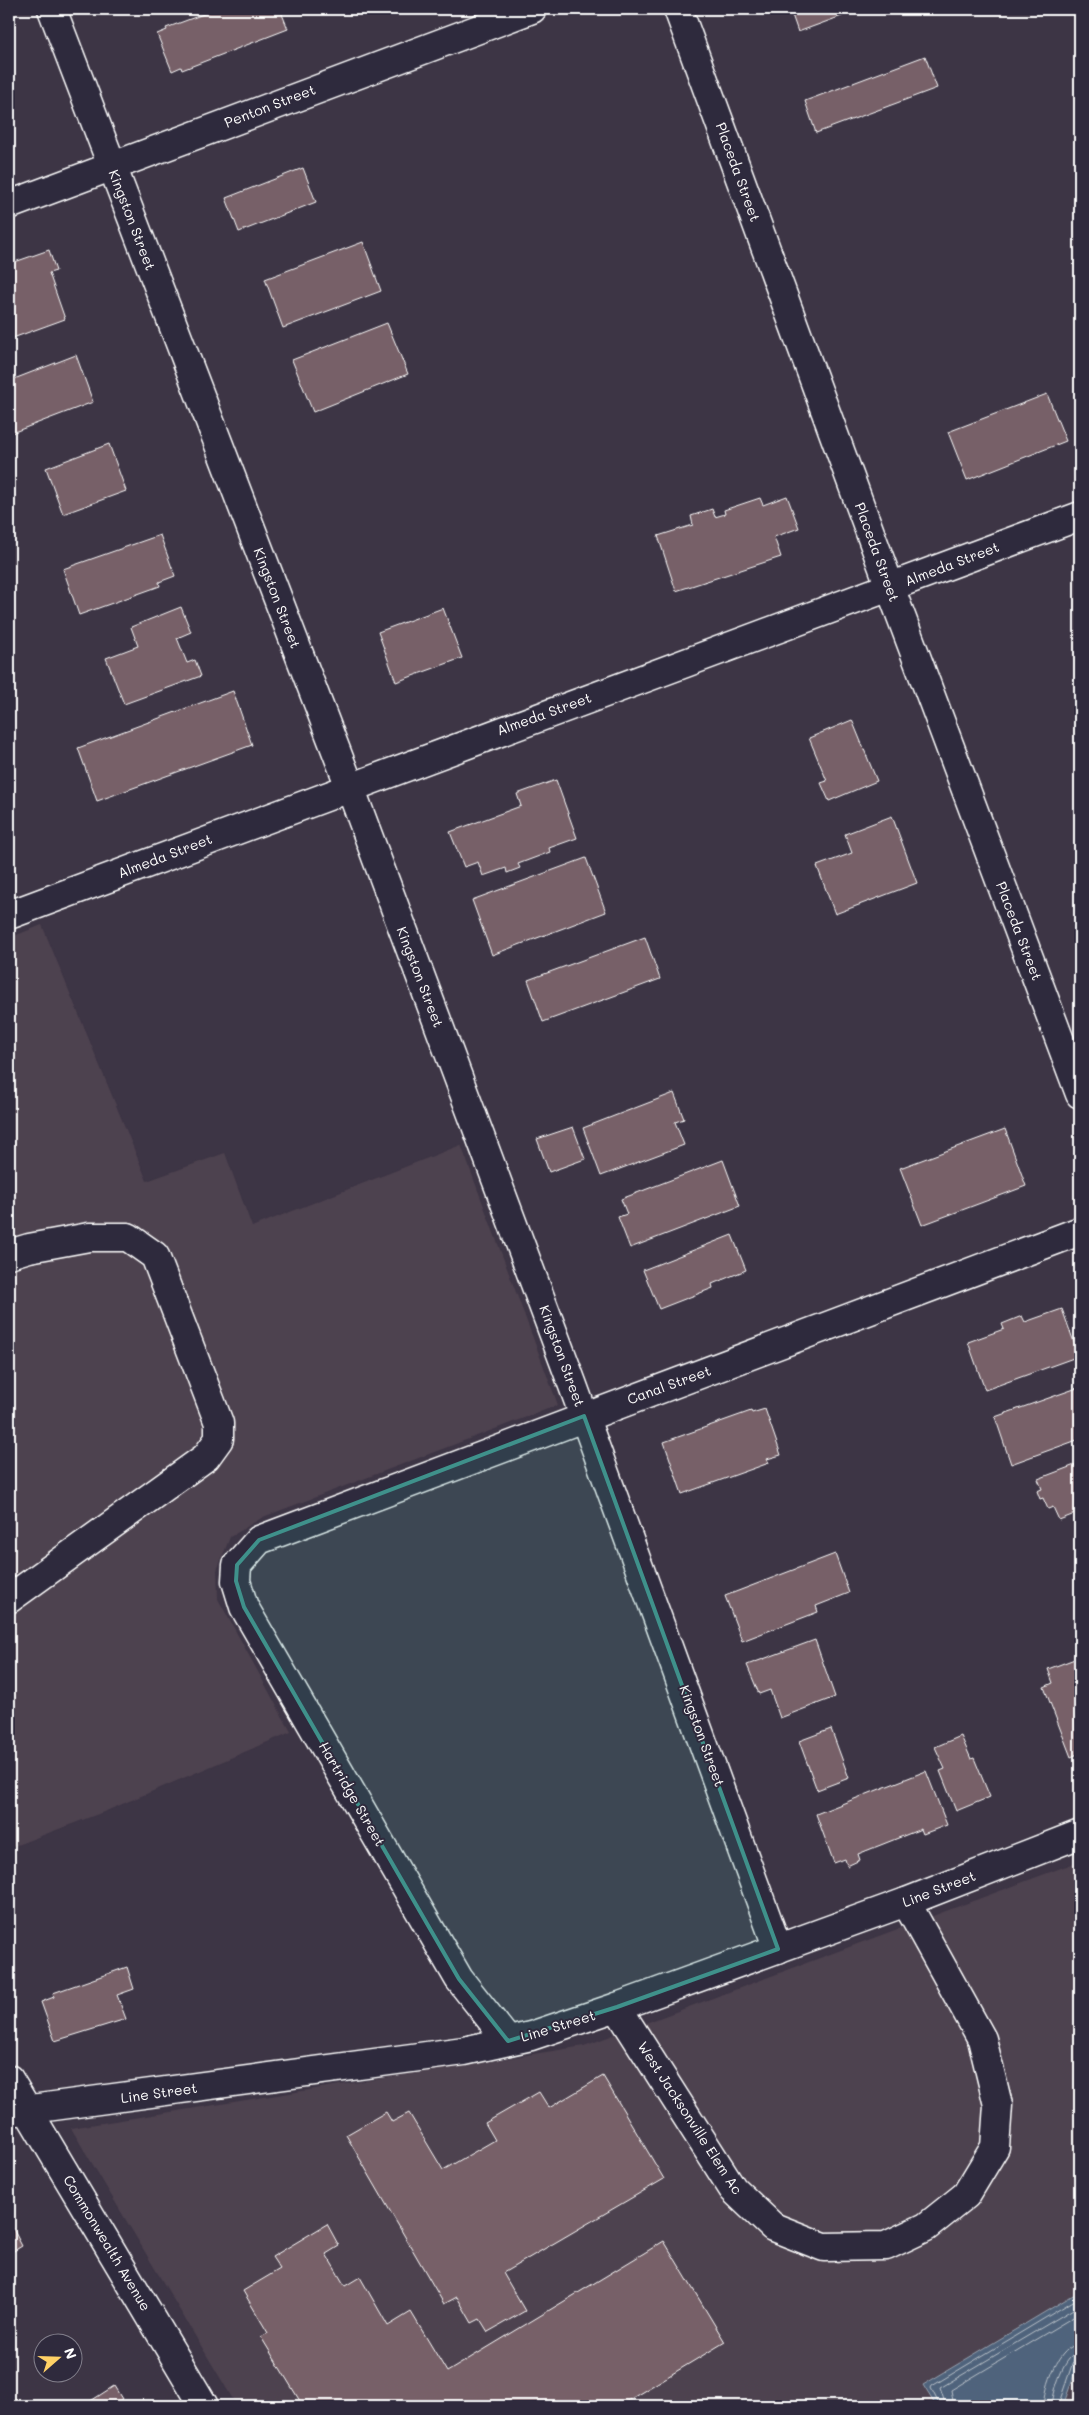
<svg xmlns="http://www.w3.org/2000/svg" width="1089" height="2415" font-family="Mali,sans-serif">
<style>
.built{fill:#4e424f}
.water{fill:#50647b;stroke:#96a2b0}
.lines{fill:none;stroke-linecap:round;stroke-linejoin:round}
.shore{stroke:#b9c1ca;stroke-width:1}
.building{fill:#776067;stroke:#fff}
.minor-casing{stroke:#fff;stroke-width:31}
.minor{stroke:#2f2a3d;stroke-width:28}
.marked{fill:#3f918b;fill-opacity:0.2;stroke:#3f918b;stroke-width:4;stroke-linejoin:round}
.labels{text-anchor:middle;stroke-width:4;stroke-linejoin:round;paint-order:stroke}
.street-label{font-size:14px;fill:#fff;stroke:#2f2a3d}
</style>
<rect width="100%" height="100%" fill="#3d3545"/>
<filter id="ink" filterUnits="userSpaceOnUse"><feTurbulence type="fractalNoise" baseFrequency=".02" numOctaves="2"/><feDisplacementMap in="SourceGraphic" scale="10" xChannelSelector="R" yChannelSelector="G"/><feConvolveMatrix kernelMatrix="1 2 1 2 8 2 1 2 1" color-interpolation-filters="sRGB"/></filter>
<g filter="url(#ink)">
<g class="built">
<polygon points="42,925 147,1181 225,1153 252,1227 461,1145 558,1405 263,1517 230,1537 217,1570 218,1599 291,1732 106,1811 9,1848 9,938"/>
<polygon points="1080,1861 1080,2406 237,2406 71,2128 584,2046"/>
</g>
<polygon class="water" points="1080,2291 1080,2358 1063,2406 936,2406 923,2385"/>
<g class="lines">
<g class="shore">
<polyline points="940,2406 931,2388 932,2386 1080,2297"/>
<polyline points="946,2406 940,2388 1080,2305"/>
<polyline points="954,2406 951,2390 1080,2313"/>
<path d="M 1044,2406 C 1045,2387 1058,2345 1080,2344"/>
<path d="M 1052,2406 C 1053,2392 1064,2353 1080,2352"/>
<polyline points="1058,2406 1073,2362 1080,2358"/>
</g>
</g>
<g class="building">
<polygon points="217,9 280,9 288,29 182,70 181,67 172,71 157,34 167,30 166,28"/>
<polygon points="790,9 861,9 798,32"/>
<polygon points="925,56 937,88 816,133 805,101"/>
<polygon points="303,168 316,202 239,232 226,198"/>
<polygon points="363,242 381,291 283,328 265,279"/>
<polygon points="49,250 56,271 49,273 65,319 10,339 9,264"/>
<polygon points="387,323 408,374 313,412 292,360"/>
<polygon points="76,355 93,402 9,434 9,381"/>
<polygon points="1047,394 1066,441 967,480 948,432"/>
<polygon points="109,444 126,491 63,514 46,468"/>
<polygon points="787,496 799,528 774,537 781,557 676,591 658,536 693,525 691,516 712,509 715,517 725,514 724,510 760,498 763,505"/>
<polygon points="160,535 175,576 159,582 160,586 79,615 63,569"/>
<polygon points="181,607 191,632 177,638 187,663 195,660 201,676 124,704 106,658 138,646 131,627"/>
<polygon points="443,608 462,658 396,682 378,632"/>
<polygon points="233,691 252,745 97,801 78,748"/>
<polygon points="852,720 877,781 829,801 821,783 827,781 809,738"/>
<polygon points="556,780 577,838 549,848 550,852 518,864 520,868 507,873 506,868 483,876 478,862 464,867 450,832 521,806 517,794"/>
<polygon points="892,816 917,883 835,914 817,866 852,853 845,834"/>
<polygon points="586,858 606,912 492,955 472,900"/>
<polygon points="645,937 660,979 543,1022 528,980"/>
<polygon points="674,1093 684,1119 675,1122 684,1145 601,1176 583,1128"/>
<polygon points="573,1127 585,1159 549,1172 537,1139"/>
<polygon points="1005,1129 1026,1186 922,1225 900,1168"/>
<polygon points="723,1160 740,1206 630,1248 618,1217 627,1214 621,1199"/>
<polygon points="732,1235 746,1270 712,1284 713,1288 659,1309 643,1270"/>
<polygon points="1062,1309 1079,1356 985,1390 968,1342 1004,1329 1002,1324 1022,1316 1025,1322"/>
<polygon points="1080,1387 1080,1439 1011,1464 995,1417"/>
<polygon points="765,1409 781,1455 767,1459 769,1463 682,1494 664,1442 751,1411 752,1413"/>
<polygon points="1080,1463 1080,1512 1059,1520 1053,1507 1048,1509 1043,1498 1040,1499 1037,1491 1042,1489 1038,1479"/>
<polygon points="835,1554 849,1593 816,1606 818,1612 742,1641 725,1596"/>
<polygon points="815,1640 835,1697 780,1718 770,1690 759,1694 747,1665"/>
<polygon points="1080,1657 1080,1753 1071,1757 1044,1687 1053,1683 1048,1669"/>
<polygon points="831,1729 849,1778 817,1790 799,1741"/>
<polygon points="961,1736 971,1759 974,1758 990,1797 956,1811 940,1771 945,1769 935,1747"/>
<polygon points="926,1771 947,1825 923,1834 921,1829 858,1854 860,1860 847,1866 845,1859 834,1863 816,1814"/>
<polygon points="127,1967 134,1989 117,1995 126,2019 55,2041 41,2002 54,1997 53,1993"/>
<polygon points="603,2076 664,2179 503,2273 525,2311 488,2332 480,2319 472,2323 457,2297 444,2304 346,2135 386,2112 392,2122 409,2113 443,2170 495,2140 485,2123 539,2092 549,2108"/>
<polygon points="9,2221 22,2246 9,2254"/>
<polygon points="327,2224 339,2246 326,2254 345,2286 360,2277 388,2326 411,2312 447,2372 664,2241 725,2342 619,2406 303,2406 261,2337 268,2333 243,2291 280,2269 272,2257"/>
<polygon points="114,2386 122,2399 111,2406 83,2406"/>
</g>
<g class="lines">
<defs>
<g id="minor">
<polyline points="52,9 350,787 572,1383 778,1949"/>
<polyline points="678,9 890,587 1080,1094"/>
<polyline points="9,205 532,9"/>
<polyline points="9,915 1080,516"/>
<polyline points="9,1254 29,1248 89,1237 128,1237 155,1256 219,1423 219,1439 206,1457 9,1599"/>
<polyline points="617,2007 733,2189 773,2227 824,2247 886,2246 926,2227 966,2195 995,2147 998,2105 982,2039 906,1902"/>
<polyline points="508,2041 459,1979 244,1607 236,1581 237,1565 259,1540 1080,1231"/>
<polyline points="9,2079 204,2406"/>
<polyline points="9,2112 464,2051 531,2036 617,2007 906,1902 1080,1834"/>
</g>
</defs>
<use href="#minor" class="minor-casing"/>
<use href="#minor" class="minor"/>
</g>
</g>
<path class="marked" d="M 584,1416 L 778,1949 L 617,2007 L 508,2041 L 459,1979 L 244,1607 L 236,1581 L 237,1565 L 259,1540 Z"/>
<g class="labels">
<g class="street-label">
<text transform="translate(270 106) rotate(-21)" y="5">Penton Street</text>
<text transform="translate(738 172) rotate(70)" y="5">Placeda Street</text>
<text transform="translate(132 220) rotate(69)" y="5">Kingston Street</text>
<text transform="translate(877 552) rotate(70)" y="5">Placeda Street</text>
<text transform="translate(952 564) rotate(-21)" y="5">Almeda Street</text>
<text transform="translate(277 598) rotate(69)" y="5">Kingston Street</text>
<text transform="translate(544 714) rotate(-20)" y="5">Almeda Street</text>
<text transform="translate(165 856) rotate(-21)" y="5">Almeda Street</text>
<text transform="translate(1019 931) rotate(69)" y="5">Placeda Street</text>
<text transform="translate(420 977) rotate(69)" y="5">Kingston Street</text>
<text transform="translate(562 1356) rotate(70)" y="5">Kingston Street</text>
<text transform="translate(669 1385) rotate(-20)" y="5">Canal Street</text>
<text transform="translate(702 1736) rotate(70)" y="5">Kingston Street</text>
<text transform="translate(352 1794) rotate(60)" y="5">Hartridge Street</text>
<text transform="translate(939 1889) rotate(-21)" y="5">Line Street</text>
<text transform="translate(558 2026) rotate(-17)" y="5">Line Street</text>
<text transform="translate(159 2093) rotate(-8)" y="5">Line Street</text>
<text transform="translate(690 2118) rotate(57)" y="5">West Jacksonville Elem Ac</text>
<text transform="translate(107 2243) rotate(59)" y="5">Commonwealth Avenue</text>
</g>
</g>
<rect width="1089" height="2415" fill="none" stroke="#2f2a3d" stroke-width="30"/>
<rect x="15" y="15" width="1059" height="2385" fill="none" stroke="#fff" stroke-width="2" filter="url(#ink)"/>
<g transform="translate(58 2358) rotate(70)"><circle r="24" fill="#2f2a3d" stroke="#827f8b"/>
<path d="M0-4L9 19L0 12L-9 19Z" fill="#ffd166"/>
<text y="-8" font-size="14" font-weight="bold" text-anchor="middle" fill="#ffffff">N</text>
</g>
</svg>
